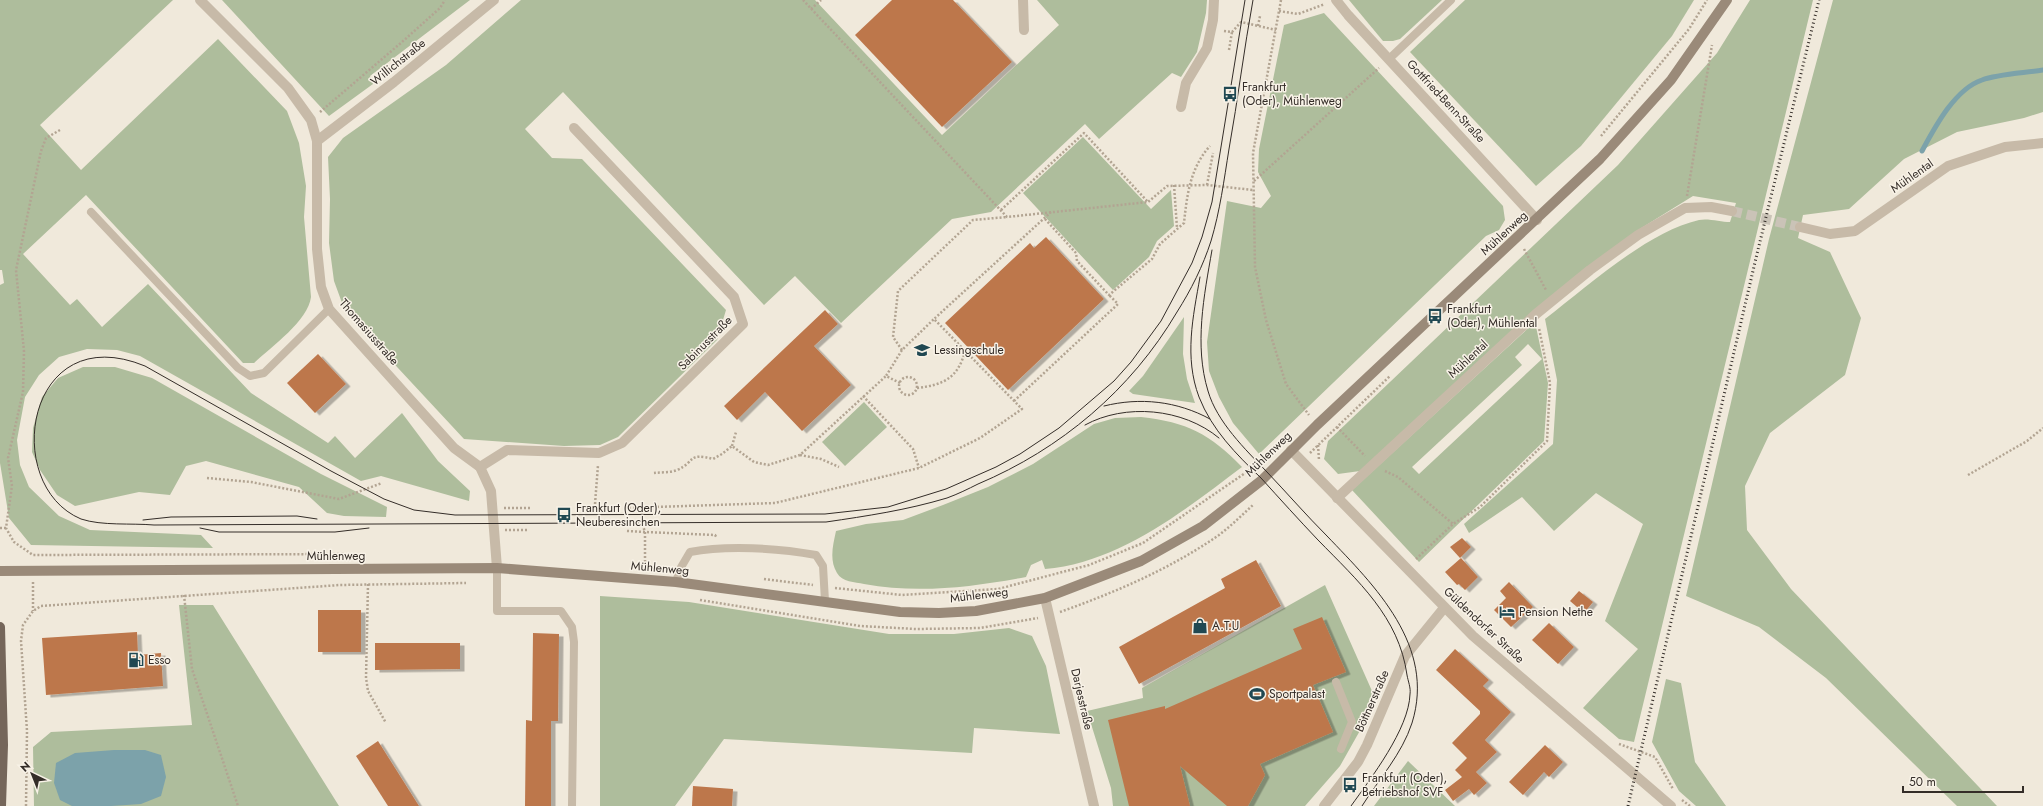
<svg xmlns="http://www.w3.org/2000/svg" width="2043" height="806" font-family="Jost,sans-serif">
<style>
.green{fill:#aebd9c;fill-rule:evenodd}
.water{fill:#7ca2aa}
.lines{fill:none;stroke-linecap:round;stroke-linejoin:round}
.stream{stroke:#7ca2aa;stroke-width:5}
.building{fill:#bd774c;filter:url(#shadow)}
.street-tunnel{stroke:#cac3b7;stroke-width:10;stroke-dasharray:10 5;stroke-linecap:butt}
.path{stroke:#b2a492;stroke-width:2.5;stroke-dasharray:2 2;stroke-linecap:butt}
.lane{stroke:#c7baa8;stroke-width:8}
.street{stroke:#c7baa8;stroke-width:10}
.secondary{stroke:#9a8a79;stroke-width:10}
.primary{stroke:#75665a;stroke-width:10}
.tram{stroke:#342d28;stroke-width:1}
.rail{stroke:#342d28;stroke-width:3;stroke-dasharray:1 3;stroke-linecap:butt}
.labels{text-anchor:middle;stroke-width:3;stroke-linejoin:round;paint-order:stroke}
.street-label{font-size:12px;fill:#342d28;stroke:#f8f2e7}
.poi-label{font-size:12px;fill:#342d28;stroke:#f8f2e7;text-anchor:start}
</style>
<defs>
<filter id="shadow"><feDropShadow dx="4.5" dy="2.5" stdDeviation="0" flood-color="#0004"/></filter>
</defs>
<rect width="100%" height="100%" fill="#f0e9db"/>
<g class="green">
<path d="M 0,0 L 173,0 L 40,125 L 81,170 L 218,39 L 287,111 L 299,143 L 306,186 L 304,217 L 311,297 C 308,321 272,346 254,363 L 243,363 L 86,195 L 23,254 L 70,305 L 77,299 L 102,327 L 148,284 L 251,393 L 328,443 L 335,436 L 355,458 L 402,413 L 438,461 L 470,491 L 469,501 L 381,476 L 361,481 L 140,356 L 117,350 L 87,349 L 59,357 L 39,375 L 25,397 L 17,440 L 20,465 L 29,487 L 59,516 L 90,530 L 201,535 L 213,548 L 31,545 L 9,518 L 0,463 L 0,285 L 4,283 L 2,270 L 0,270 Z"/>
<polygon points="222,0 470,0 370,76 373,84 329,116"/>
<polygon points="521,0 815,0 942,135 1059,25 1037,0 1207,0 1206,13 1197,52 1181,77 1172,73 1099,139 1085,124 991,212 952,219 841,323 795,276 764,305 563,92 525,129 552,158 582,159 726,310 717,340 618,437 600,445 564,446 464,439 345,311 334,281 329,243 330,199 328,157 343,138 446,65"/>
<polygon points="1349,0 1442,0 1400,39 1393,41 1383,41"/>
<polygon points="1465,0 1694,0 1672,36 1581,146 1536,186 1410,52"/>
<path d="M 1750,0 L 1813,0 L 1634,742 L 1619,739 L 1583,708 L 1638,649 L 1605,621 L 1643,524 L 1596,493 L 1554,531 L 1522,497 L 1469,533 L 1464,524 L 1553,444 L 1557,380 L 1545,319 C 1588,286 1647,232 1699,220 C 1708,218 1721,222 1730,222 L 1736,203 L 1693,196 L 1635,232 L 1360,471 L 1338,474 L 1324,459 L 1328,441 L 1618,165 L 1717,53 Z"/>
<polygon points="1833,0 2043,0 2043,112 2024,118 1957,132 1904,159 1849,209 1803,215 1798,238 1830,252 1861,318 1845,375 1770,433 1745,486 1747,530 1791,589 1997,806 1957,806 1826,678 1759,627 1686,596 1769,239"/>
<polygon points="1324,13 1503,206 1505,220 1499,230 1486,236 1259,454 1233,423 1219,397 1209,371 1207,342 1227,201 1261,208 1271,196 1258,172 1259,149 1284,25"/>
<polygon points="1083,137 1151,209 1171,190 1174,226 1157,241 1149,257 1113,290 1023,193"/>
<polygon points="1184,317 1183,354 1187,379 1195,403 1133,394 1129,391 1143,376"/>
<path d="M 1535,322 L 1548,383 L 1544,441 L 1419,562 L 1352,490 ZM 1528,344 L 1542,359 L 1419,474 L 1412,467 L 1522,365 L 1515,357 Z"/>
<polygon points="83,367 115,367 152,378 321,474 387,507 386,517 344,516 327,513 299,487 206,461 186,466 170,495 139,492 75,506 57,495 40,470 32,452 33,428 42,397 58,378"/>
<polygon points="864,402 887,427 845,466 822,442"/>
<path d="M 1141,417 C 1187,422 1210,434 1242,467 C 1185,510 1119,563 1045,569 L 1042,560 L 1031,565 L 1026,577 C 972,587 919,594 864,584 C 855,582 842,582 837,573 C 829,560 833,545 836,531 L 866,524 L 903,520 L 943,505 L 988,487 L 1033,464 L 1094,424 L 1115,418 Z"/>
<polygon points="1325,585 1372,691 1371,711 1340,766 1305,806 1113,806 1111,788 1087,711 1143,698 1142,688"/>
<polygon points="600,596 689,602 889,634 954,634 1009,628 1032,636 1046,666 1060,734 974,728 972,753 724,739 675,806 600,806"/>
<polygon points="179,605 213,605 339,806 34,806 33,747 51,732 192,725"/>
<polygon points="1666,679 1681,683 1695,762 1726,806 1696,806 1679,791 1652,742"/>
<polygon points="1408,761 1455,806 1374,806"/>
</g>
<polygon class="water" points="114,750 145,750 161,755 166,777 161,796 141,804 111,806 72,806 60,800 54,783 56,763 75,753"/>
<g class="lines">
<path class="stream" d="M 1922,151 C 1935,127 1955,89 1982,80 C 1998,74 2025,73 2043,70"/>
</g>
<g class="building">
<polygon points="892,0 953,0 1012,62 942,127 855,35"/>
<polygon points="1046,237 1104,299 1008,390 945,323 1030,243 1034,248"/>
<polygon points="825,310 838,324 814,346 851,385 802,431 765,392 737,420 724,406"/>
<polygon points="318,354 346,384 315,413 287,383"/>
<polygon points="1462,538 1471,547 1460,558 1450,547"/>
<polygon points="1461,558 1478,577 1465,590 1459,584 1457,585 1445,572"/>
<polygon points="1256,560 1281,606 1139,684 1119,647 1225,588 1221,579"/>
<polygon points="1509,582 1533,607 1511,627 1494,610 1506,598 1500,591"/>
<polygon points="1579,591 1593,602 1584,613 1570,601"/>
<rect x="318" y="610" width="43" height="42"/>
<polygon points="1322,617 1346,672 1313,685 1333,732 1260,764 1265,775 1248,806 1227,806 1180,766 1190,806 1129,806 1108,720 1165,706 1165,709 1302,649 1293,629"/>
<polygon points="1549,623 1574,647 1558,664 1532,640"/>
<polygon points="137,632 138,655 161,653 163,686 46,695 42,638"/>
<polygon points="533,633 559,634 558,721 551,721 551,806 525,806 526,720 532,721"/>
<polygon points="375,643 460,643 460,669 375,670"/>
<polygon points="1455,649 1489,680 1483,686 1511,712 1485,740 1497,752 1476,772 1487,783 1474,795 1469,789 1453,801 1445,790 1462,777 1455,770 1467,758 1452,743 1480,714 1480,711 1436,670"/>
<polygon points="378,741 419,806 388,806 356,756"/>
<polygon points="1545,745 1563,762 1549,777 1544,772 1523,795 1509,782"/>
<polygon points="693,786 733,789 732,806 692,806"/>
</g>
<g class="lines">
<polyline class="street-tunnel" points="1732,211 1800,227"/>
<g class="path">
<polyline points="803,0 1007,217 1148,202 1167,186 1207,185 1253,190"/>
<polyline points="1281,0 1253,153 1255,267 1266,320 1286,384 1309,415"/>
<polyline points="811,9 821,0"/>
<polyline points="1279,11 1298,14 1325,4"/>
<polyline points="1258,26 1260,16"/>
<polyline points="1224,31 1232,32 1241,22 1276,30"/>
<polyline points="1229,50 1232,32"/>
<polyline points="320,112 402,42 440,8 445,0"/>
<polyline points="60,130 46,138 41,151 16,270 24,351 23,392 8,458 12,486 6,528 14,542 33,555 344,554"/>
<polyline points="1601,136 1689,29 1707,0"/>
<polyline points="1254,181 1379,68"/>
<polyline points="1174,185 1177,228"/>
<polyline points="1207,185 1213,153"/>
<polyline points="1687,196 1712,45"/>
<polyline points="1001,210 1084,133 1148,202"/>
<path d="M 1045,219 L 1076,253 L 1077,261 L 1109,295 L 1152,259 L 1160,244 L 1184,223 C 1187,195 1190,168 1210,146"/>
<polyline points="1524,249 1546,290"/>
<polyline points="902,350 893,337 898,291 973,220 1007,217"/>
<circle cx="908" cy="386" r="9"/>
<polyline points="900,383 886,376 902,350 934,319"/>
<path d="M 917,388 C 943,385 959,378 965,350"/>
<polyline points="863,396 913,449 919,468"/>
<polyline points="1014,401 1118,304 1109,295"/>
<polyline points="1337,427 1365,456"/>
<polyline points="1318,445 1319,460"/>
<polyline points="732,446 736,432"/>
<polyline points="1310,453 1390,376"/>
<polyline points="800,455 821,459 839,467"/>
<polyline points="1385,471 1398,477 1453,524"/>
<path d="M 654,473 C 661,472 670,473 677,470 C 696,462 687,452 713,459 L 722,454 L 732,446 L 754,462 L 768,465 L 800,455 L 886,376"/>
<polyline points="1968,475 2027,441 2043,428"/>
<polyline points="207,478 251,482 339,499 382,483"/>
<polyline points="595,504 598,465"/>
<polyline points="504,508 530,508"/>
<polyline points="625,508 775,503 919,468 980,438 1022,409 934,319 1051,212"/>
<polyline points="0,528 6,528"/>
<polyline points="505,530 527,530"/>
<polyline points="627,531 645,532 642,523 642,509"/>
<polyline points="1416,559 1453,524 1480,507 1547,441 1550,383 1539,328"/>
<polyline points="645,566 645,532 715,535 717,538"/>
<polyline points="764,579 813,585"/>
<polyline points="33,582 33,611"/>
<polyline points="368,584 366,678 368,691 386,723"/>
<polyline points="835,588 902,595 998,589 1089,565 1143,543 1251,469 1263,458"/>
<polyline points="184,595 192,669 238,806"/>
<polyline points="700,600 860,626 916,629 980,628 1038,618"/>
<path d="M 1060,612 C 1116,592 1170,569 1219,535 C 1231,526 1242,515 1253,505"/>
<polyline points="1619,744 1655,757 1673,789"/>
<polyline points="1682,800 1690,806"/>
<polyline points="26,806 27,731 21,641 23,625 33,611 41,606 340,585 466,583"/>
</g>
<g class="lane">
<polyline points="1389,59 1451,0"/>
<polyline points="91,212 238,368 250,376 264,373 329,309"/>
<polyline points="497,568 497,611 561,611 572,627 574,642 572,806"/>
<path d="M 676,582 L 680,569 L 690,552 C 727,545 778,548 816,555 L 823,566 L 825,601"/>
<polyline points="1336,682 1352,722 1341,749"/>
</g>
<g class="street">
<polyline points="200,0 288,88 311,120 317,141 317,249 321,287 329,309 454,448 480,467 491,491 497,568"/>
<polyline points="1023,0 1024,30"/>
<polyline points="1336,0 1348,15 1537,220"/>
<polyline points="1181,107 1186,83 1207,48 1213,20 1214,0"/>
<polyline points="317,141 394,82 494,0"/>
<polyline points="1800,227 1830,234 1855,231 1948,166 2005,147 2043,143"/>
<polyline points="1291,450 1473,636 1671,806"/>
<polyline points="480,467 507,450 599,453 622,443 743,324 734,297 574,128"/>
<polyline points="1337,498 1536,314 1590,270 1638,235 1685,208 1711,207 1732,211"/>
<polyline points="1045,598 1094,806"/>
<polyline points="1324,806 1358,762 1367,745 1405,656 1444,608"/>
</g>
<polyline class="secondary" points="0,571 497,568 676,582 900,612 939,613 976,611 1045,598 1141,561 1203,526 1262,480 1317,425 1600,159 1671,80 1727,0"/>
<polyline class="primary" points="0,627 3,745 1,806"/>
<g class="tram">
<path d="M 1245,0 L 1212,202 L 1202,237 L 1192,263 L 1161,321 L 1131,362 L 1114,381 L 1059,428 L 1020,454 L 996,467 L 946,489 L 888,507 L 825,514 L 455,515 L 414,510 L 384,499 L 331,471 L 145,366 C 26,317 0,485 81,519 C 102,526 131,523 154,525 L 826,522 C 867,516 907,510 947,498 C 958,494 968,489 978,484 C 1061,449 1131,390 1177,312 C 1191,290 1203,266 1211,241 C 1220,211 1224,180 1229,149 C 1238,99 1244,49 1253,0"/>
<path d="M 1212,250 C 1204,296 1194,345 1208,391 C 1217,422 1245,449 1267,472 C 1287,493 1306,515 1327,536 C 1375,586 1436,646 1412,723 C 1402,754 1379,779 1362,806"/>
<path d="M 1200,277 C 1193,317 1184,357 1199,397 C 1212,430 1236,454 1261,478 C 1280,499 1299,520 1318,540 C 1358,581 1399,617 1407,675 C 1408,681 1411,688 1410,694 C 1409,729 1371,778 1351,806"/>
<path d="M 1104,406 C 1140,397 1177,401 1210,419"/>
<path d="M 1085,425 C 1125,403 1183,408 1219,438"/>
<polyline points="143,520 171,517 297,516 317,519"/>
<polyline points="200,528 219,532 335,532 369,528"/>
</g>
<polyline class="rail" points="1628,806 1756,258 1819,0"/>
</g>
<defs>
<symbol id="bus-bare" viewBox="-9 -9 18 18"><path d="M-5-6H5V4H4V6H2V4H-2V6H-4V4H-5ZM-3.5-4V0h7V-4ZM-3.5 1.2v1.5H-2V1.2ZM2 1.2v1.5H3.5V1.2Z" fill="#204852" stroke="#f8f2e7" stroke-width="2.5" paint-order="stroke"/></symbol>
<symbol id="school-bare" viewBox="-9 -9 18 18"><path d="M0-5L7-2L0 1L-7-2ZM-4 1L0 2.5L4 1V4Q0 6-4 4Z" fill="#204852" stroke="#f8f2e7" stroke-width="2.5" paint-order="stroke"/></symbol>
<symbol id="hotel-bare" viewBox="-9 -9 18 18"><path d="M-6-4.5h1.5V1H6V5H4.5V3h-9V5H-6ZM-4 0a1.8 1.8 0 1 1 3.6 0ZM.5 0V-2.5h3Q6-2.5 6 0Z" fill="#204852" stroke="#f8f2e7" stroke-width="2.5" paint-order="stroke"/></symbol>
<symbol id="shop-bare" viewBox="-9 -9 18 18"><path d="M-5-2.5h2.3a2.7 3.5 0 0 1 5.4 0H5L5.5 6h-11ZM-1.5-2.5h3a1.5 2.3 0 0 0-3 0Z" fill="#204852" stroke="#f8f2e7" stroke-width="2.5" paint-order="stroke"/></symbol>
<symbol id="fuel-bare" viewBox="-9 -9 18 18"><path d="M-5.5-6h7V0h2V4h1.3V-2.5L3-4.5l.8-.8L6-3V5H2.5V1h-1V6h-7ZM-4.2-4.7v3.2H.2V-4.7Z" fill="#204852" stroke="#f8f2e7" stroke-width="2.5" paint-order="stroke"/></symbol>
<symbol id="stadium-bare" viewBox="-9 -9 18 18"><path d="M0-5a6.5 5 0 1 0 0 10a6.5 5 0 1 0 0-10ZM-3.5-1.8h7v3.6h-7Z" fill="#204852" stroke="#f8f2e7" stroke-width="2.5" paint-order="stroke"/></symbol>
</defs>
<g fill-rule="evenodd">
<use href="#bus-bare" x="1219" y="83" width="22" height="22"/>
<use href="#bus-bare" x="1424" y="305" width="22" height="22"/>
<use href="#school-bare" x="911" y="339" width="22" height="22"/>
<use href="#bus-bare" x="553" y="504" width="22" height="22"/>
<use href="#hotel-bare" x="1496" y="601" width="22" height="22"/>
<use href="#shop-bare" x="1189" y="615" width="22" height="22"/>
<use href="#fuel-bare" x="125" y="649" width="22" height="22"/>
<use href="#stadium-bare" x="1246" y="683" width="22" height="22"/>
<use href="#bus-bare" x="1339" y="774" width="22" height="22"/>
</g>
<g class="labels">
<g class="street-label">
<text transform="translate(398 62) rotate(-39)" y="4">Willichstraße</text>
<text transform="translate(1446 101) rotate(47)" y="4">Gottfried-Benn-Straße</text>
<text transform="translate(1912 176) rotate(-35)" y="4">Mühlental</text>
<text transform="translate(1504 233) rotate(-43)" y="4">Mühlenweg</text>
<text transform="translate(369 332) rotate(49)" y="4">Thomasiusstraße</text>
<text transform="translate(705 343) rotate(-45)" y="4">Sabinusstraße</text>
<text transform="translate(1468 359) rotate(-43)" y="4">Mühlental</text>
<text transform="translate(1268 454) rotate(-44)" y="4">Mühlenweg</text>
<text x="336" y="560">Mühlenweg</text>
<text transform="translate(660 568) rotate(5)" y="4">Mühlenweg</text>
<text transform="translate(979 595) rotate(-7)" y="4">Mühlenweg</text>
<text transform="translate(1484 625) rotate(43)" y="4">Güldendorfer Straße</text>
<text transform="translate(1082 699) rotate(77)" y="4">Darjesstraße</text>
<text transform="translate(1372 701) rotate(-66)" y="4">Böttnerstraße</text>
</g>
<g class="poi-label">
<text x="1242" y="91">Frankfurt<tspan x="1242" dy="14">(Oder), Mühlenweg</tspan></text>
<text x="1447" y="313">Frankfurt<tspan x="1447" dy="14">(Oder), Mühlental</tspan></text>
<text x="934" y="354">Lessingschule</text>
<text x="576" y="512">Frankfurt (Oder),<tspan x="576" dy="14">Neuberesinchen</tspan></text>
<text x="1519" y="616">Pension Nethe</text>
<text x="1212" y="630">A.T.U</text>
<text x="148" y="664">Esso</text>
<text x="1269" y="698">Sportpalast</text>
<text x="1362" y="782">Frankfurt (Oder),<tspan x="1362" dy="14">Betriebshof SVF</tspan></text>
</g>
</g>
<g transform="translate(32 774) rotate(317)" stroke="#f8f2e7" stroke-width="3" paint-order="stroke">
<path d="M0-3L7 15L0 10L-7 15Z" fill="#342d28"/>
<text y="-6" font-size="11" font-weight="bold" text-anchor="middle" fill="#342d28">N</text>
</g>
<path d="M1903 786v6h120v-6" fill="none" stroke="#342d28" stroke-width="2"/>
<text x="1909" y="786" font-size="12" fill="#342d28" stroke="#f8f2e7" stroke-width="3" paint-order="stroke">50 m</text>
</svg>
